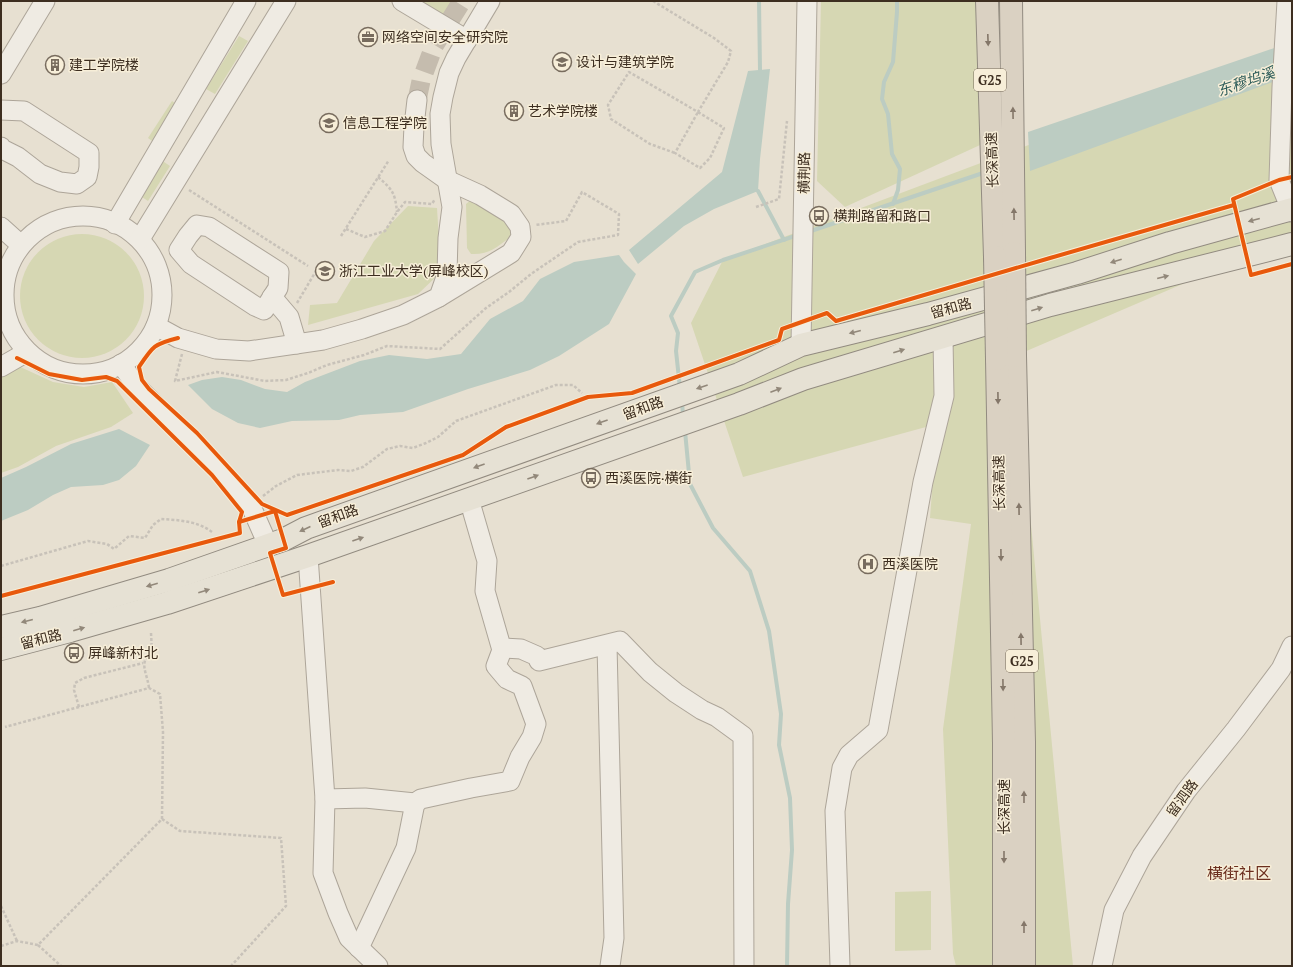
<svg xmlns="http://www.w3.org/2000/svg" width="1293" height="967" font-family="'PT Serif','Noto Sans SC',serif">
<style>
.green{fill:#d6d7b3}
.water{fill:#bcccc2}
.lines{fill:none;stroke-linecap:round;stroke-linejoin:round}
.stream{stroke:#bcccc2;stroke-width:4}
.minor-tunnel{stroke:#c5bcae;stroke-width:19;stroke-dasharray:19 10;stroke-linecap:butt}
.minor-casing{stroke:#ada599;stroke-width:21}
.major-casing{stroke:#928b80;stroke-width:24}
.highway-casing{stroke:#928b80;stroke-width:24}
.path{stroke:#c8c2b9;stroke-width:2.5;stroke-dasharray:3 2;stroke-linecap:butt}
.minor{stroke:#efebe3;stroke-width:19}
.major{stroke:#e6e1d4;stroke-width:22}
.highway{stroke:#dad1c2;stroke-width:22}
.highway-bridge-casing{stroke:#928b80;stroke-width:24;stroke-linecap:butt}
.highway-bridge{stroke:#dad1c2;stroke-width:22}
.cycleway-casing{stroke:#f7eed8;stroke-width:6}
.cycleway{stroke:#e8590c;stroke-width:4}
.oneway{fill:#847769}
.oneway2{fill:#92887a}
.labels{text-anchor:middle;stroke-width:3;stroke-linejoin:round;paint-order:stroke}
.shield{fill:#f7eed8;stroke:#756857;stroke-width:1}
.shield-label{font-size:13px;font-weight:bold;fill:#3d2e20}
.poi-label{font-size:14px;fill:#3d2e20;stroke:#f7eed8;text-anchor:start}
.street-label{font-size:14px;fill:#3d2e20;stroke:#f7eed8}
.water-label{font-size:15px;font-style:italic;fill:#2f5d5a;stroke:#f7eed8}
.quarter-label{font-size:16px;fill:#6b2e1e;stroke:#f7eed8}
</style>
<rect width="100%" height="100%" fill="#e7e0d1"/>
<g class="green">
<polygon points="413,1 457,1 446,20"/>
<polygon points="821,1 1001,1 991,140 845,207 817,181"/>
<polygon points="239,36 248,41 215,94 206,89"/>
<polygon points="1292,46 1292,237 1015,356 1073,966 956,966 953,954 943,729 971,524 930,518 937,424 743,477 691,323 723,260"/>
<polygon points="172,101 179,106 155,143 148,138"/>
<polygon points="158,158 170,166 148,201 136,193"/>
<path d="M 473,198 L 510,215 L 513,235 C 498,246 490,255 471,254 L 467,248 L 466,204 Z"/>
<polygon points="408,206 437,208 441,272 418,294 308,325 310,305 337,303 374,241"/>
<circle cx="82" cy="296" r="62"/>
<polygon points="16,365 53,382 84,387 112,382 133,413 111,427 56,446 18,467 1,473 1,375"/>
<polygon points="931,891 931,950 895,951 895,892"/>
</g>
<g class="water">
<polygon points="1292,42 1292,75 1030,171 1028,132"/>
<polygon points="770,69 760,159 758,191 714,209 684,226 638,264 629,250 722,172 748,71"/>
<polygon points="619,255 624,262 636,274 609,324 559,356 530,370 468,389 403,412 360,415 339,420 292,421 260,428 238,423 212,409 188,385 202,380 222,377 241,380 265,389 287,392 305,382 360,361 389,355 427,359 461,354 490,319 523,301 540,279 574,262"/>
<polygon points="119,429 150,445 136,466 119,480 103,485 71,487 53,495 28,510 1,521 1,478 26,467 71,444"/>
</g>
<g class="lines">
<g class="stream">
<polyline points="759,1 760,70"/>
<polyline points="758,191 784,240"/>
<polyline points="893,204 898,190 900,169 892,154 888,114 882,99 884,82 893,62 897,12 897,1"/>
<polyline points="808,232 986,172"/>
<polyline points="680,388 676,351 678,333 671,316 695,272 723,260 798,235"/>
<polyline points="682,401 683,416"/>
<polyline points="685,431 690,484 713,528 750,571 769,631 781,714 779,745 790,798 792,850 788,904 787,966"/>
</g>
<polyline class="minor-tunnel" points="417,100 421,81 434,46 462,1"/>
<defs>
<g id="minor">
<polyline points="402,1 467,40"/>
<polyline points="1287,1 1282,87 1279,180 1292,212"/>
<polyline points="1,74 45,1"/>
<polyline points="417,100 414,126 413,147 416,156 423,163 447,180 480,195 511,214 520,227 521,237 511,253 439,297"/>
<polyline points="1,110 24,111 89,153 89,167 87,177 77,184 60,182 40,174 18,157 2,149 1,147"/>
<circle cx="83" cy="295" r="79"/>
<polyline points="115,224 246,1"/>
<polygon points="197,225 209,227 279,272 278,288 264,310 255,306 191,264 179,250 188,236"/>
<polyline points="1,227 21,245"/>
<polyline points="140,239 286,1"/>
<polyline points="272,297 289,317 297,344"/>
<polyline points="156,326 178,338 216,349 249,351 323,340 362,329 403,315 439,297 447,274 448,238 452,207 441,144 440,114 443,97 449,73 456,58 490,1"/>
<polyline points="801,345 807,1"/>
<polyline points="121,364 138,388 191,441 250,504 268,545"/>
<polyline points="1,367 27,352"/>
<polyline points="308,556 325,799 323,873 338,913 349,938 378,966"/>
<polyline points="607,645 614,938 610,966"/>
<polyline points="502,648 521,649 537,656 539,661 620,641 650,672 676,693 702,710 717,717 743,736 744,966"/>
<polyline points="325,799 365,798 415,803 421,799 471,788 510,781 520,757 532,737 536,724 522,686 507,679 496,666 502,650 485,591 487,561 469,499"/>
<polyline points="359,948 406,848 415,803"/>
<polyline points="840,966 835,811 842,768 849,755 878,730 923,482 944,396 943,338"/>
<polyline points="1102,966 1114,910 1142,856 1186,791 1236,729 1281,669 1292,646"/>
</g>
<g id="major">
<polyline points="1,627 40,618 169,580 283,540 306,528 739,374 801,345 928,314 1077,273 1170,243 1292,209"/>
<polyline points="1,649 70,631 167,603 308,556 739,404 803,379 1050,305 1292,244"/>
</g>
<g id="highway">
<polyline points="987,1 995,257"/>
<polyline points="1011,1 1014,253"/>
<polyline points="1015,356 1024,742 1024,966"/>
<polyline points="997,359 1004,743 1004,966"/>
</g>
</defs>
<use href="#minor" class="minor-casing"/>
<use href="#major" class="major-casing"/>
<use href="#highway" class="highway-casing"/>
<g class="path">
<polyline points="653,1 714,38 731,51 728,62 698,112 629,72 608,105 611,119 650,144 675,153"/>
<polygon points="698,112 724,128 710,158 700,168 675,153"/>
<path d="M 378,177 C 393,190 395,193 397,212"/>
<polyline points="189,190 308,266"/>
<polyline points="756,207 779,199 787,121"/>
<polyline points="346,229 365,237 385,231 397,212 405,202 432,204 435,199"/>
<polyline points="341,236 389,160"/>
<polyline points="297,303 316,271"/>
<polyline points="182,354 175,381 217,372 265,381 286,380 308,373 327,365 364,355 387,346 440,349 486,308 509,292 531,274 578,242 618,235 619,214 582,192 566,221 535,225"/>
<polyline points="263,496 276,486 297,475 338,470 351,471 363,467 387,449 400,446 413,448 426,443 438,437 456,421 556,385 573,385 582,393"/>
<polyline points="269,505 275,511"/>
<path d="M 1,566 L 88,541 L 107,544 L 114,549 L 129,536 L 145,538 L 153,525 L 161,519 C 178,520 198,521 212,532"/>
<path d="M 149,688 C 147,672 138,663 152,651 L 151,633"/>
<polyline points="79,707 74,690 75,683 84,678 143,663"/>
<polyline points="162,819 180,831 281,838 286,906 231,966"/>
<polyline points="1,906 17,941"/>
<polyline points="38,945 61,966"/>
<polyline points="1,946 17,941 38,945 162,819 163,732 160,694 149,688 5,727"/>
</g>
<use href="#minor" class="minor"/>
<use href="#major" class="major"/>
<use href="#highway" class="highway"/>
<defs>
<g id="highway-bridge">
<polyline points="1014,253 1015,356"/>
<polyline points="995,257 997,359"/>
</g>
</defs>
<use href="#highway-bridge" class="highway-bridge-casing"/>
<use href="#highway-bridge" class="highway-bridge"/>
<defs>
<g id="cycleway">
<polyline points="1292,177 1279,180 1233,199 1251,275 1292,264"/>
<path d="M 178,338 C 154,344 153,346 139,367 L 142,380 L 149,389 L 197,433 L 262,504 L 287,515 L 463,455 L 506,427 L 588,397 L 632,393 L 779,340 L 782,329 L 827,313 L 836,321 L 1050,258 L 1234,205"/>
<polyline points="239,522 275,511 286,548 270,553 283,595 333,582"/>
<polyline points="1,596 240,533 239,522 242,512 212,475 117,381 106,377 82,380 49,374 17,358"/>
</g>
</defs>
<use href="#cycleway" class="cycleway-casing"/>
<use href="#cycleway" class="cycleway"/>
</g>
<defs><path id="oneway-solid" d="M-6-.8H1V-3.2L6.5 0L1 3.2V.8H-6Z"/></defs>
<g class="oneway">
<use href="#oneway-solid" transform="translate(988 40) rotate(88)"/>
<use href="#oneway-solid" transform="translate(1013 113) rotate(-91)"/>
<use href="#oneway-solid" transform="translate(1014 214) rotate(-91)"/>
<use href="#oneway-solid" transform="translate(998 398) rotate(89)"/>
<use href="#oneway-solid" transform="translate(1019 509) rotate(-91)"/>
<use href="#oneway-solid" transform="translate(1001 555) rotate(89)"/>
<use href="#oneway-solid" transform="translate(1021 639) rotate(-91)"/>
<use href="#oneway-solid" transform="translate(1003 685) rotate(89)"/>
<use href="#oneway-solid" transform="translate(1024 797) rotate(-90)"/>
<use href="#oneway-solid" transform="translate(1004 857) rotate(90)"/>
<use href="#oneway-solid" transform="translate(1024 927) rotate(-90)"/>
</g>
<g class="oneway2">
<use href="#oneway-solid" transform="translate(1254 220) rotate(165)"/>
<use href="#oneway-solid" transform="translate(1116 261) rotate(162)"/>
<use href="#oneway-solid" transform="translate(1163 277) rotate(-14)"/>
<use href="#oneway-solid" transform="translate(1037 309) rotate(-17)"/>
<use href="#oneway-solid" transform="translate(855 332) rotate(166)"/>
<use href="#oneway-solid" transform="translate(899 351) rotate(-17)"/>
<use href="#oneway-solid" transform="translate(702 387) rotate(161)"/>
<use href="#oneway-solid" transform="translate(776 390) rotate(-21)"/>
<use href="#oneway-solid" transform="translate(602 422) rotate(160)"/>
<use href="#oneway-solid" transform="translate(479 466) rotate(160)"/>
<use href="#oneway-solid" transform="translate(533 477) rotate(-20)"/>
<use href="#oneway-solid" transform="translate(305 529) rotate(155)"/>
<use href="#oneway-solid" transform="translate(358 539) rotate(-19)"/>
<use href="#oneway-solid" transform="translate(152 585) rotate(164)"/>
<use href="#oneway-solid" transform="translate(204 591) rotate(-18)"/>
<use href="#oneway-solid" transform="translate(27 621) rotate(166)"/>
<use href="#oneway-solid" transform="translate(79 629) rotate(-16)"/>
</g>
<defs>
<symbol id="office-ring" viewBox="-11 -11 22 22"><circle r="9.5" fill="#f7eed8" stroke="#786c5e" stroke-width="1.5"/><path d="M-6-3h4V-5.5h4V-3h4V5H-6ZM-1-4.5V-3h2v-1.5ZM-6 0V1H6V0Z" fill="#786c5e"/></symbol>
<symbol id="university-ring" viewBox="-11 -11 22 22"><circle r="9.5" fill="#f7eed8" stroke="#786c5e" stroke-width="1.5"/><path d="M0-5L7-2L0 1L-7-2ZM-4 1L0 2.5L4 1V4Q0 6-4 4Z" fill="#786c5e"/></symbol>
<symbol id="building-ring" viewBox="-11 -11 22 22"><circle r="9.5" fill="#f7eed8" stroke="#786c5e" stroke-width="1.5"/><path d="M-4-6H4V6H1V3H-1V6H-4ZM-2.5-4.3h1.7v1.8h-1.7ZM.8-4.3h1.7v1.8H.8ZM-2.5-1h1.7V.8h-1.7ZM.8-1h1.7V.8H.8Z" fill="#786c5e"/></symbol>
<symbol id="bus-ring" viewBox="-11 -11 22 22"><circle r="9.5" fill="#f7eed8" stroke="#786c5e" stroke-width="1.5"/><path d="M-5-6H5V4H4V6H2V4H-2V6H-4V4H-5ZM-3.5-4V0h7V-4ZM-3.5 1.2v1.5H-2V1.2ZM2 1.2v1.5H3.5V1.2Z" fill="#786c5e"/></symbol>
<symbol id="hospital-ring" viewBox="-11 -11 22 22"><circle r="9.5" fill="#f7eed8" stroke="#786c5e" stroke-width="1.5"/><path d="M-5-5h3v3.5h4V-5h3V5h-3V1.5h-4V5h-3Z" fill="#786c5e"/></symbol>
</defs>
<g fill-rule="evenodd">
<use href="#office-ring" x="357" y="26" width="22" height="22"/>
<use href="#university-ring" x="551" y="51" width="22" height="22"/>
<use href="#building-ring" x="44" y="54" width="22" height="22"/>
<use href="#building-ring" x="503" y="100" width="22" height="22"/>
<use href="#university-ring" x="318" y="112" width="22" height="22"/>
<use href="#bus-ring" x="808" y="205" width="22" height="22"/>
<use href="#university-ring" x="314" y="260" width="22" height="22"/>
<use href="#bus-ring" x="580" y="467" width="22" height="22"/>
<use href="#hospital-ring" x="857" y="553" width="22" height="22"/>
<use href="#bus-ring" x="63" y="642" width="22" height="22"/>
</g>
<g class="labels">
<g class="shield">
<rect x="974" y="69" width="32" height="22" rx="3"/>
<rect x="1006" y="650" width="32" height="22" rx="3"/>
</g>
<g class="shield-label">
<text x="990" y="85">G25</text>
<text x="1022" y="666">G25</text>
</g>
<g class="poi-label">
<text x="382" y="42">网络空间安全研究院</text>
<text x="576" y="67">设计与建筑学院</text>
<text x="69" y="70">建工学院楼</text>
<text x="528" y="116">艺术学院楼</text>
<text x="343" y="128">信息工程学院</text>
<text x="833" y="221">横荆路留和路口</text>
<text x="339" y="276">浙江工业大学(屏峰校区)</text>
<text x="605" y="483">西溪医院·横街</text>
<text x="882" y="569">西溪医院</text>
<text x="88" y="658">屏峰新村北</text>
</g>
<g class="street-label">
<text transform="translate(992 160) rotate(-92)" y="5">长深高速</text>
<text transform="translate(804 173) rotate(-89)" y="5">横荆路</text>
<text transform="translate(951 308) rotate(-15)" y="5">留和路</text>
<text transform="translate(643 408) rotate(-20)" y="5">留和路</text>
<text transform="translate(999 483) rotate(-91)" y="5">长深高速</text>
<text transform="translate(338 516) rotate(-20)" y="5">留和路</text>
<text transform="translate(41 639) rotate(-14)" y="5">留和路</text>
<text transform="translate(1182 798) rotate(-54)" y="5">留泗路</text>
<text transform="translate(1004 807) rotate(-90)" y="5">长深高速</text>
</g>
<g class="water-label">
<text transform="translate(1246 82) rotate(-19)" y="5">东穆坞溪</text>
</g>
<g class="quarter-label">
<text x="1239" y="879">横街社区</text>
</g>
</g>
<rect width="1293" height="967" fill="none" stroke="#3d2e20" stroke-width="4"/>
</svg>
